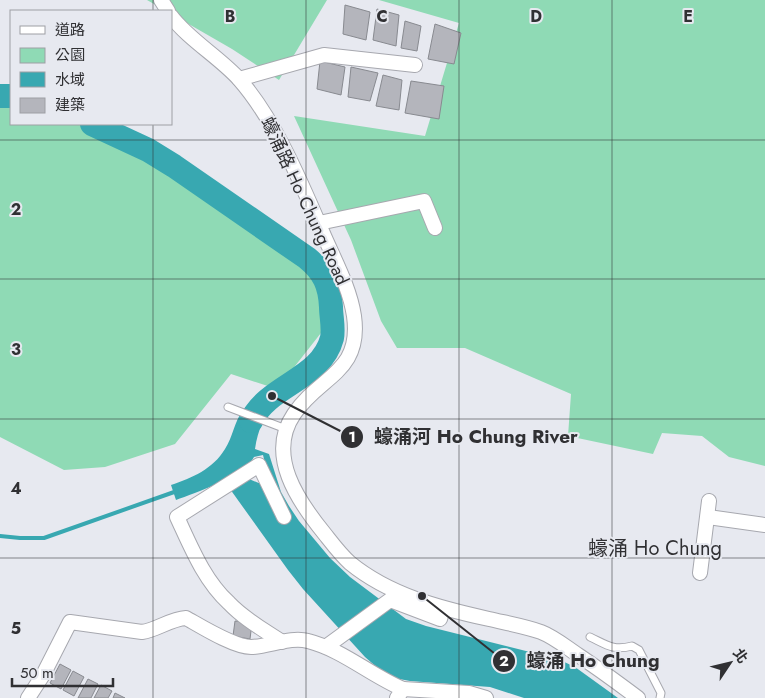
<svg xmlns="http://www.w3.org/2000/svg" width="765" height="698" font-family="Jost,'Noto Sans TC',sans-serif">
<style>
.green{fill:#8fdab5}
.water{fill:#38a8b1}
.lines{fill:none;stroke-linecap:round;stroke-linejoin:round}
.stream{stroke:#38a8b1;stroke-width:4}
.river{stroke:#38a8b1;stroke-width:24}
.building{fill:#b4b5bc;stroke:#888a90}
.lane-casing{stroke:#a7a8af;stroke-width:9}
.street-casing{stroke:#a7a8af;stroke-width:16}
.lane{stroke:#fff;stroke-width:7}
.street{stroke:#fff;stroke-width:14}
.grid{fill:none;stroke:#303033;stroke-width:1;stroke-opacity:0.55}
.labels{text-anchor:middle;stroke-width:4;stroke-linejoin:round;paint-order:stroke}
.street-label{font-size:18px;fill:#303033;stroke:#e7e9f0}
.quarter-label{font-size:20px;fill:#303033;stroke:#e7e9f0}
.grid-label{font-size:16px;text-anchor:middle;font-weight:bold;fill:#303033;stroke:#e7e9f0;stroke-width:4;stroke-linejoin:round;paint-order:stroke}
.leader{fill:none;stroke:#303033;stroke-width:2}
.callout-dot{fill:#303033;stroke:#e7e9f0;stroke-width:2}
.mark-label{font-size:15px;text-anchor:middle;font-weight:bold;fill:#fff}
.callout-label{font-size:19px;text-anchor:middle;font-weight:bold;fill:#303033;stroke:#e7e9f0;stroke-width:4;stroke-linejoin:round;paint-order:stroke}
</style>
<rect width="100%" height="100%" fill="#e7e9f0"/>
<g class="green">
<polygon points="147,0 327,0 279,80 232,49"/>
<polygon points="379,0 765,0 765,466 729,457 702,436 662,433 653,454 568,436 571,394 465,348 397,348 381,321 351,240 294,116 425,136 459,23"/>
<polygon points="0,91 11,91 11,124 112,124 168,151 265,223 318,256 328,324 277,389 231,374 175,444 105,467 64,470 0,437"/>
</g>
<path class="water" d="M 267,391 L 277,401 C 264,416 258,429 255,449 L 269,454 L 281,492 L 289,506 L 299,521 L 330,558 L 350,577 L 406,619 L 426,626 L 558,659 L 575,667 L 618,698 L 524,698 L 490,687 L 410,681 L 394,678 L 380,670 L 365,657 L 303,589 L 288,570 L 230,489 L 249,479 L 261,484 L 266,467 L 263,455 L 254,457 C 245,476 195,493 176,500 L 171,485 C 192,478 213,469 225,449 C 233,437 234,422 243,410 C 249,402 259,397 267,391 Z"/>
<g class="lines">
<polyline class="stream" points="0,536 20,538 44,538 177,491"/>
<g class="river">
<polyline points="0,96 11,96"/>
<path d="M 92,124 L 148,150 L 174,166 L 307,258 C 324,272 330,285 331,307 C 331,316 334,328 332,338 C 321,380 269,384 251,421"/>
</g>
</g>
<g class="building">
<polygon points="345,5 370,12 366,40 343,34"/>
<polygon points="377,9 399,15 396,46 373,40"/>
<polygon points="405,21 421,26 417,51 401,48"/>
<polygon points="435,24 461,33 454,64 428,59"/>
<polygon points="320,61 345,67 341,95 317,89"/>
<polygon points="351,67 378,73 370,101 348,97"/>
<polygon points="383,75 402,80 399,110 376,106"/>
<polygon points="411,81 444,86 439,119 405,113"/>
<polygon points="235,621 252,623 250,639 233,636"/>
<polygon points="60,664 71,670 61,689 50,683"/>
<polygon points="73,671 84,677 74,696 63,690"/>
<polygon points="88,679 98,684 91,698 78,698"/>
<polygon points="101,685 112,691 108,698 94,698"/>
<polygon points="115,693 125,698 113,698"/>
</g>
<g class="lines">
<defs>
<g id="lane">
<polyline points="228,407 286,429"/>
<path d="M 590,637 C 607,645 613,651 632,646 L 639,650 L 661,693 L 660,698"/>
</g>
<g id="street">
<polyline points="161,0 168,11"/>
<path d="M 171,16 C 188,39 219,57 239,79 C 276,121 303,187 325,238 C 336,263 350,289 354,316 C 362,373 319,376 294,414 C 266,455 298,501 324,533 C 332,543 340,554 350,563 C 389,595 439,608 489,619 C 506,623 524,626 541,632 C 554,637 566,647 578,655 C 599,669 618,683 638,698"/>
<polyline points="239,79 324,55 415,65"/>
<polyline points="319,223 424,201 435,228"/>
<polyline points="708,517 765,525"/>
<polyline points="700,573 709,501"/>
<path d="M 282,642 C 264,630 244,619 229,603 C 204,580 191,547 177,517 L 259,465 L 284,517"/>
<polyline points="327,646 390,600 440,619 443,609"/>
<polyline points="403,689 469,693 486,698"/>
<path d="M 28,698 L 43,675 L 70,622 L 142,632 C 157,630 170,619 186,618 C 202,627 234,647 251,647 C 268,647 291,636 308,641 C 343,650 370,675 403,689 L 397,698"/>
</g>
</defs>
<use href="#lane" class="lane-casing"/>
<use href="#street" class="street-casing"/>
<use href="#lane" class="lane"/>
<use href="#street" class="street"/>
</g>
<path class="grid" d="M 153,0 L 153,11M 306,0 L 306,698M 459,0 L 459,698M 612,0 L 612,698M 153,124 L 153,698M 0,140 L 765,140M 0,279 L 765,279M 0,419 L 765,419M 0,558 L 765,558"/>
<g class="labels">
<g class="street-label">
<text transform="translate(305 201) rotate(65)" y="6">蠔涌路 Ho Chung Road</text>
</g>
<g class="quarter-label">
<text x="655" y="555">蠔涌 Ho Chung</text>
</g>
</g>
<g class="grid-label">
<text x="230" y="22">B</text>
<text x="382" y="22">C</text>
<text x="536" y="22">D</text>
<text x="688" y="22">E</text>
<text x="16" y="215">2</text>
<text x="16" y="355">3</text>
<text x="16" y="494">4</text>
<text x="16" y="634">5</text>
</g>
<path class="leader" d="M272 396L352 437M422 596L504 661"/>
<g class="callout-dot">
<circle cx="272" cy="396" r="5"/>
<circle cx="422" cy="596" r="5"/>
<circle cx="352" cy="437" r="12"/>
<circle cx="504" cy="661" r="12"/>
</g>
<g class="mark-label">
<text x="352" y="442">1</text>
<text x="504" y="666">2</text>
</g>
<g class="callout-label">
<text x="476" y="443">蠔涌河 Ho Chung River</text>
<text x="593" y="667">蠔涌 Ho Chung</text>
</g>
<rect x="10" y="10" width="162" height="115" fill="#e7e9f0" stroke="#9e9fa4"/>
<rect x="20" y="26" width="25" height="8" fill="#ffffff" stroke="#9e9fa4"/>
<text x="55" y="35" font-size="15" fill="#303033">道路</text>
<rect x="20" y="48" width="25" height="15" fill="#8fdab5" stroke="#9e9fa4"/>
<text x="55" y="60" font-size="15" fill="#303033">公園</text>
<rect x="20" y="72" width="25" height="15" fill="#38a8b1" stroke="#9e9fa4"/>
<text x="55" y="85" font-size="15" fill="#303033">水域</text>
<rect x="20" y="98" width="25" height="15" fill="#b4b5bc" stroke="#9e9fa4"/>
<text x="55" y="110" font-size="15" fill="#303033">建築</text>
<g transform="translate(730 663) rotate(55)" stroke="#e7e9f0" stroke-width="4" paint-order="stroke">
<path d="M0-4L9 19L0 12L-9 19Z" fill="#303033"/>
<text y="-8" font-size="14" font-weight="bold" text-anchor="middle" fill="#303033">北</text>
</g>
<path d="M12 678v8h101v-8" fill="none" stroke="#303033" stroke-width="2.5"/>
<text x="20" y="678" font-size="15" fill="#303033" stroke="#e7e9f0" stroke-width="4" paint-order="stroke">50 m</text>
</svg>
